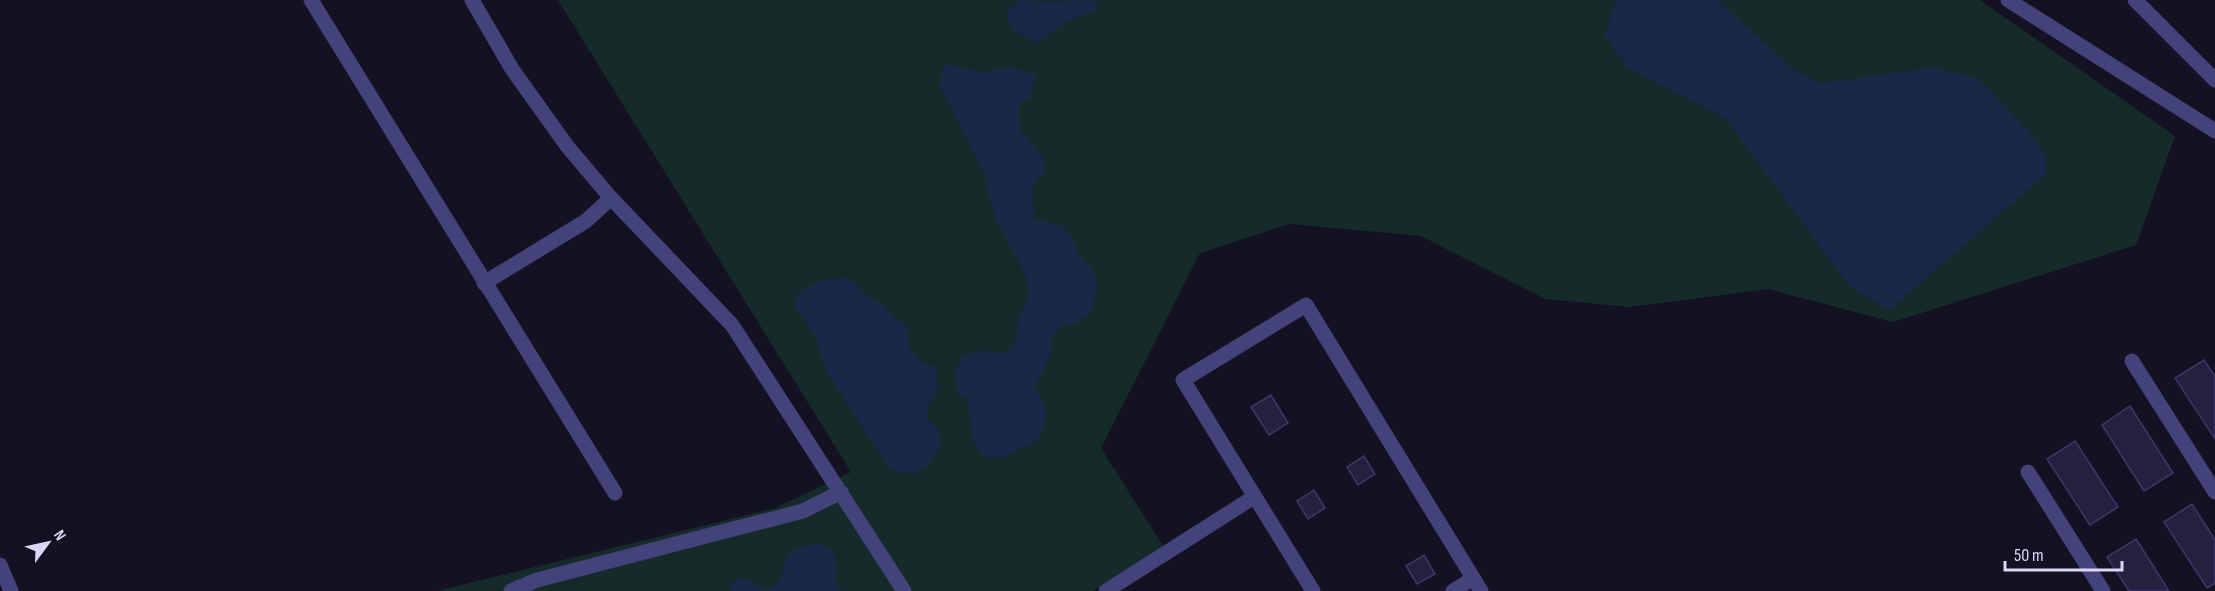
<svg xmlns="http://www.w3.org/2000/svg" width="2215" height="591" font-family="'Sofia Sans Condensed',sans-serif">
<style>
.green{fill:#152b2a}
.water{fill:#172946}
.building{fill:#262040;stroke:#3f3569;stroke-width:1.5}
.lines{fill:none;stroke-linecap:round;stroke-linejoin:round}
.minor{stroke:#44427a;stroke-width:15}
</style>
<rect width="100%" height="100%" fill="#141122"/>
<polygon class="green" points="558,0 1980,0 2175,136 2136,245 1893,322 1768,289 1630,307 1545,299 1421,236 1289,224 1200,253 1101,448 1163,546 1093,591 437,591 775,508 851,472"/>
<g class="water">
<path d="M 1019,0 L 1051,2 L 1096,0 L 1097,9 L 1065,23 L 1038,43 C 1022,36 1007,31 1006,11 Z"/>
<polygon points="1617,0 1717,0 1794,70 1821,83 1935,67 1979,79 2027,130 2045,154 2047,173 1889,310 1849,286 1726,119 1628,68 1604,35"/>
<path d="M 947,64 L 981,72 L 1011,67 L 1036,75 L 1030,98 L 1021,103 L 1018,122 L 1024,135 L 1042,155 L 1046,172 C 1027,184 1033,199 1035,219 L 1064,226 L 1073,239 L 1078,254 L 1093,270 L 1098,287 L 1091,311 L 1071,327 L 1061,325 L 1052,337 L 1051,354 L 1035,387 L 1047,411 L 1039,440 C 1027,445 1007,459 995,458 C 968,457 970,417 968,398 L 958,397 L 955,371 L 963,356 L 980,351 L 1006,352 L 1015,343 L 1019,317 L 1029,297 L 1026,276 L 995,217 L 983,171 L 940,86 L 942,67 Z"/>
<path d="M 843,277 L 855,282 L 870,299 L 883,304 L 893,317 L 907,326 C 907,349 913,362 937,367 L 938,392 L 929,403 L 927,417 L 939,432 L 941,447 C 924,469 919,481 889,468 L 826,370 L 815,335 L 794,306 L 799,292 L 821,281 Z"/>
<path d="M 822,544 L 833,551 L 837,573 L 835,583 L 842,591 L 729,591 L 731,582 L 741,577 L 751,580 L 760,589 L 771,589 C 794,570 771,547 822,544 Z"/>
</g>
<g class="building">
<polygon points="2204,360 2215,377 2215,439 2175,378"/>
<polygon points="1271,395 1288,423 1269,435 1251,407"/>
<polygon points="2130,406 2173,473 2144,491 2102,425"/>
<polygon points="2075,441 2118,507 2090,525 2047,459"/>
<polygon points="1364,456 1375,474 1358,485 1347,467"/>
<polygon points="1314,490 1325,508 1308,519 1297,501"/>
<polygon points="2192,504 2215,540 2215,583 2207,588 2164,522"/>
<polygon points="2136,539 2169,591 2129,591 2107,557"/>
<polygon points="1424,555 1435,574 1417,584 1406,566"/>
</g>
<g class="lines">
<g class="minor">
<polyline points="311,0 615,493"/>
<polyline points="472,0 512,69 567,146 611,198 732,325 904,591"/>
<polyline points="2008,0 2215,131"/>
<polyline points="2135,0 2215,80"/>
<polyline points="484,283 586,221 611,198"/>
<polyline points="2132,361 2215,492"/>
<polyline points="2028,472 2103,591"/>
<polyline points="0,565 11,591"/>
<polyline points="511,591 537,580 803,511 841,492"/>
<polyline points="1106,591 1254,497"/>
<polyline points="1313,591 1183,380 1306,305 1481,591"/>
<polyline points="1453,591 1472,579"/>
</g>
</g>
<g transform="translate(48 543) rotate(57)" stroke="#141122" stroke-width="4.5" paint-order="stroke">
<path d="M0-4.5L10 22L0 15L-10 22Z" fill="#dbd7f9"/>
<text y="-9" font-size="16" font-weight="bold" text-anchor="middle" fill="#dbd7f9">N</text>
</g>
<path d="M2005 561v9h117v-9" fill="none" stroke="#dbd7f9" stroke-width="3"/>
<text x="2014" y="561" font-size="18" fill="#dbd7f9" stroke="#141122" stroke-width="4.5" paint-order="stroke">50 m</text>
</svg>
